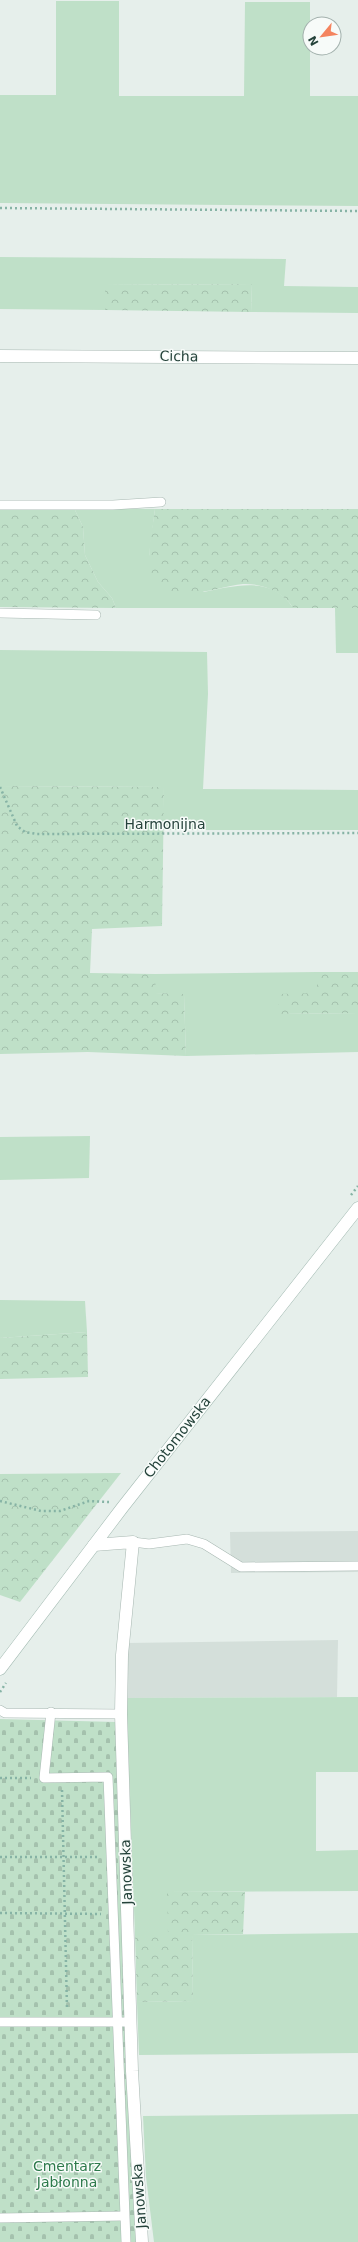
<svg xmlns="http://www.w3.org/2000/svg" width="358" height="2242" font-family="'DejaVu Sans',sans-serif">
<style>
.built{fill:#d4dfda}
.grass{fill:#bfe0c8}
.forest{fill:url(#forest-crowns)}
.cemetery{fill:url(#cemetery-stones)}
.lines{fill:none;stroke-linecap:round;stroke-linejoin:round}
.lane-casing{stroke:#a8b8b2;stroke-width:10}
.street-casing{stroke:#a8b8b2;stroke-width:13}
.secondary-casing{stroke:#a4bbb3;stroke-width:13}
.path{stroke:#86b3a5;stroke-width:2.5;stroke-dasharray:2 3;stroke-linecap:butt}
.lane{stroke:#fff;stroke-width:9}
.street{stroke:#fff;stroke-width:12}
.secondary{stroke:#fff;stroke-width:12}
.labels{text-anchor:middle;stroke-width:3;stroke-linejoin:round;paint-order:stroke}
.street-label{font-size:14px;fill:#24423a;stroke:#f7fbf9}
.park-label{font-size:14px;fill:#2d7a4b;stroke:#f7fbf9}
</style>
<defs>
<pattern id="forest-crowns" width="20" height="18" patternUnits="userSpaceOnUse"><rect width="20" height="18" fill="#bfe0c8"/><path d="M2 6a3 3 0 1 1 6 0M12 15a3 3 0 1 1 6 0" fill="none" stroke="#a4c1ad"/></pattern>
<pattern id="cemetery-stones" width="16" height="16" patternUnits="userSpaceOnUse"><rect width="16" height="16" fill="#bfe0c8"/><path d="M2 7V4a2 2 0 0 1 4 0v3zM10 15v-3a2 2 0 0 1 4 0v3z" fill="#a4c1ad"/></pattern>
</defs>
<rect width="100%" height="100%" fill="#e6efeb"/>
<g class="built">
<polygon points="358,1531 358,1572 231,1573 230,1532"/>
<polygon points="338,1640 337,1697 126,1698 126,1643"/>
</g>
<g class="grass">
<polygon points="56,1 119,1 119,96 244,96 245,2 310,2 310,96 358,96 358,206 0,203 0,95 56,95"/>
<polygon points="0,257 286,259 284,286 358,287 358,313 251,312 252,284 106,285 105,310 0,309"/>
<path d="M 74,508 L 155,509 L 149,555 L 204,592 C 234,586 273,575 293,608 L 116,608 L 112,598 L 98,582 L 85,555 L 83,527 Z"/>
<polygon points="335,608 358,608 358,653 336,653"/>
<polygon points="0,650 207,652 208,694 203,789 358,790 358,830 162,830 164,787 0,786"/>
<polygon points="317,972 317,993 279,1014 358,1013 358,1052 186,1056 184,995 155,993 155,974"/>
<polygon points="90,1136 89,1178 0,1180 0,1137"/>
<polygon points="0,1300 85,1301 87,1332 0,1338"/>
<polygon points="358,1697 358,1772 316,1772 316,1851 358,1850 358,1891 168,1892 169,1935 135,1935 126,1698"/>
<polygon points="358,1933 358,2053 139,2055 137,2002 193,2001 192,1935"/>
<polygon points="358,2114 358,2242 154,2242 146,2177 143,2116"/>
</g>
<g class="forest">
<polygon points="252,284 251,312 105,310 105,285"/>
<polygon points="0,508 74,508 83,527 85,555 98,582 112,598 116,608 0,607"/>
<path d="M 155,509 L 358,509 L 358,608 L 293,608 C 284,592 261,583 243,584 C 216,587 157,611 150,567 C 147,548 153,527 155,509 Z"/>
<polygon points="0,786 164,787 162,926 92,929 90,973 155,974 156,993 184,994 186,1056 88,1052 0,1054"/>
<polygon points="317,972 358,972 358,1013 279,1014 278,994 317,993"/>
<polygon points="87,1332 88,1377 0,1379 0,1338"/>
<polygon points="121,1473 20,1602 0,1595 0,1474"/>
<polygon points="167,1892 245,1892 243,1934 192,1935 193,2001 137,2002 135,1935 168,1935"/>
</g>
<polygon class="cemetery" points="0,1719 116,1722 138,2242 0,2242"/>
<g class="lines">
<defs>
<g id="lane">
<polyline points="0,505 113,505 161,502"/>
<polyline points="0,613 96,615"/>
<polyline points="133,1542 149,1544 187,1539 204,1544 241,1567 358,1566"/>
<polyline points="0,1710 5,1713 121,1714"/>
<polyline points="51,1712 44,1778 108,1777 126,2242"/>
<polyline points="0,2022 131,2022"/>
<polyline points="0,2218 124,2216"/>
</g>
<g id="street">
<polyline points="0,356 358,358"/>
<polyline points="94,1545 133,1542 122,1655 121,1714 132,2071 142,2242"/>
</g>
<polyline id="secondary" points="0,1669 122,1508 358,1208"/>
</defs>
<use href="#lane" class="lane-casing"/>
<use href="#street" class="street-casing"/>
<use href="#secondary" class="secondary-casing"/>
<g class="path">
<polyline points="0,208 358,211"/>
<polyline points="0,787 17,826 25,832 37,834 358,833"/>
<polyline points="351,1195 358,1186"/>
<polyline points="0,1501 41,1511 60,1511 89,1501 109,1502"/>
<polyline points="0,1692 6,1683"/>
<polyline points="0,1778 31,1778"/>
<polyline points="62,1790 67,2009"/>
<polyline points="0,1857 99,1857"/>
<polyline points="0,1913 101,1914"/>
</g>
<use href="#lane" class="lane"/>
<use href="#street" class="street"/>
<use href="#secondary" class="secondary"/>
</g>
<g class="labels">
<g class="street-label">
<text transform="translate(179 356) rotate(1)" y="5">Cicha</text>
<text x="165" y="829">Harmonijna</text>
<text transform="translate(177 1437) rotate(-52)" y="5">Chotomowska</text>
<text transform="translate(126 1872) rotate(-92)" y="5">Janowska</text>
<text transform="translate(139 2196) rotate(-94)" y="5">Janowska</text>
</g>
<g class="park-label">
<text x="67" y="2171">Cmentarz<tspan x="67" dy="16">Jabłonna</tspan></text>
</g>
</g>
<g transform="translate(322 36) rotate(241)"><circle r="19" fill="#f7fbf9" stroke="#a3b1ad"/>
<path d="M0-3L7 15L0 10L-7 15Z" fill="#f4845f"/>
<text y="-6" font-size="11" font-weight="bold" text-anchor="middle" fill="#24423a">N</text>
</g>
</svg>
